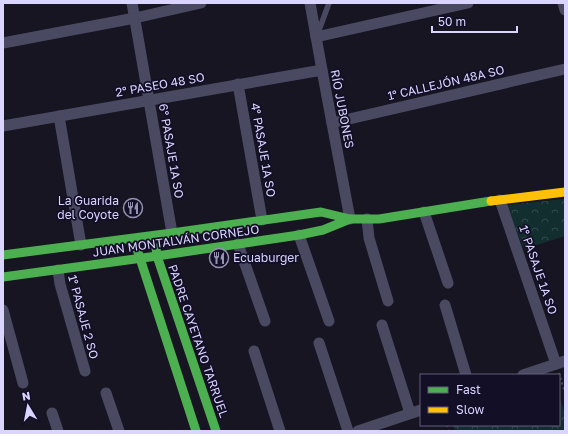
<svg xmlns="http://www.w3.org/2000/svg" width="568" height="434" font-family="'Golos Text',sans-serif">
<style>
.park{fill:url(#park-crowns)}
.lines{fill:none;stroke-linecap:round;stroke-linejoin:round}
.path{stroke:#445161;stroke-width:2;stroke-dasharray:2 3;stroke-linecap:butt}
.lane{stroke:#4a4962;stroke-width:5.5}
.street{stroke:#4a4962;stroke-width:11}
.fast{stroke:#4caf50;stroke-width:9}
.slow{stroke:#ffc107;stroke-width:9}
.labels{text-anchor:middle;stroke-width:3.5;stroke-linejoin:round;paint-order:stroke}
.street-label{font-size:12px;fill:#dad5ff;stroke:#130f27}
.poi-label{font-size:12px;fill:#dad5ff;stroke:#130f27;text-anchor:end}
</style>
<defs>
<pattern id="park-crowns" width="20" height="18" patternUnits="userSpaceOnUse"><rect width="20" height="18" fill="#122e2f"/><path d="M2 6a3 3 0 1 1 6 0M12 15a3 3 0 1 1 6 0" fill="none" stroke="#344b4e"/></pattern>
</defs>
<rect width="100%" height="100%" fill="#161521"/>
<g class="park">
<polygon points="565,199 565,236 524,249 506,205"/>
<polygon points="559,395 565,414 565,431 455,431 453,425 559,425"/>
</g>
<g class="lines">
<g class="path">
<polyline points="559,373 565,393"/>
<polyline points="447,425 449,431"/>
</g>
<polyline class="lane" points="318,33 329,3"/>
<g class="street">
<polyline points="132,3 172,233"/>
<polyline points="310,3 322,70 350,219"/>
<polyline points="563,3 565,10"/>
<polyline points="316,37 468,3"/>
<polyline points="3,43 135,18 201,3"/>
<polyline points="238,84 262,220"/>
<polyline points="59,116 81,245"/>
<polyline points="332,123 565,69"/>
<polyline points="3,126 322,70"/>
<polyline points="500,200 556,364"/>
<polyline points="424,212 448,283"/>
<polyline points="367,219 369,238 388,301"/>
<polyline points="299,235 329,321"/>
<polyline points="238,244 265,321"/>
<polyline points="58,270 60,284 85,371"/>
<polyline points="445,305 466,375"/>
<polyline points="3,310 23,383"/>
<polyline points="382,325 410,413"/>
<polyline points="319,343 348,431"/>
<polyline points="254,351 280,431"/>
<polyline points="523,375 565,361"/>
<polyline points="106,393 119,431"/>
<polyline points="52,413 58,431"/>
<polyline points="358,431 421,410"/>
</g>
<g class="fast">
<polyline points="156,248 157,256 216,431"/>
<polyline points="137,249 196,431"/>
<polyline points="3,255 172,233 321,212 350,219 379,219 491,201"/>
<polyline points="3,277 157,256 299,235 323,230 350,219"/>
</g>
<polyline class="slow" points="491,201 565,192"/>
</g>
<defs>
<symbol id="restaurant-ring" viewBox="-11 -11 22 22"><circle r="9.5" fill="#130f27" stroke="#9592b1" stroke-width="1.5"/><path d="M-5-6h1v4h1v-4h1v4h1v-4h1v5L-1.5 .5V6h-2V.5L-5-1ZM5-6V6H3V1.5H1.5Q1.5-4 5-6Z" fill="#9592b1"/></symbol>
</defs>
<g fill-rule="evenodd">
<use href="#restaurant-ring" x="122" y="197" width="22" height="22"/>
<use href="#restaurant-ring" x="208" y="247" width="22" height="22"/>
</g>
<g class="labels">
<g class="street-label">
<text transform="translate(446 83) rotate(-13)" y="4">1° CALLEJÓN 48A SO</text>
<text transform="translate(160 85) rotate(-10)" y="4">2° PASEO 48 SO</text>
<text transform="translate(342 109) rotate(79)" y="4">RÍO JUBONES</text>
<text transform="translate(263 150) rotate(80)" y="4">4° PASAJE 1A SO</text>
<text transform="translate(171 151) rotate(80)" y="4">6° PASAJE 1A SO</text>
<text transform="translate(176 241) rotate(-8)" y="4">JUAN MONTALVÁN CORNEJO</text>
<text transform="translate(538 270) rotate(71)" y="4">1° PASAJE 1A SO</text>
<text transform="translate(83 317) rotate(75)" y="4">1° PASAJE 2 SO</text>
<text transform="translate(198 341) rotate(71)" y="4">PADRE CAYETANO TARRUEL</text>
</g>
<g class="poi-label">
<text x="119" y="205">La Guarida<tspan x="119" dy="14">del Coyote</tspan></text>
<text x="233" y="262" text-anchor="start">Ecuaburger</text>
</g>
</g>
<rect width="568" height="434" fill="none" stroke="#dad5ff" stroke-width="8"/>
<rect x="420" y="374" width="140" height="52" fill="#130f27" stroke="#635e7d"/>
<rect x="428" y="387" width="20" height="6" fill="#4caf50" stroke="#635e7d"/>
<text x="456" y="394" font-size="12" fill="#dad5ff">Fast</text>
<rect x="428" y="407" width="20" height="6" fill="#ffc107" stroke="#635e7d"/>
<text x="456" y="414" font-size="12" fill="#dad5ff">Slow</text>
<g transform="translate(28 406) rotate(350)" stroke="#130f27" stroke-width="3" paint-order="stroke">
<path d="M0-3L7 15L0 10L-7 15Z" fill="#dad5ff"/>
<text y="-6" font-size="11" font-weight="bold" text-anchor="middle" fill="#dad5ff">N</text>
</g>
<path d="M432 26v6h85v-6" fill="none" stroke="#dad5ff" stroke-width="2"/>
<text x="438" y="26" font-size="12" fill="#dad5ff" stroke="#130f27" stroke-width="3" paint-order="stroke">50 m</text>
</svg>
